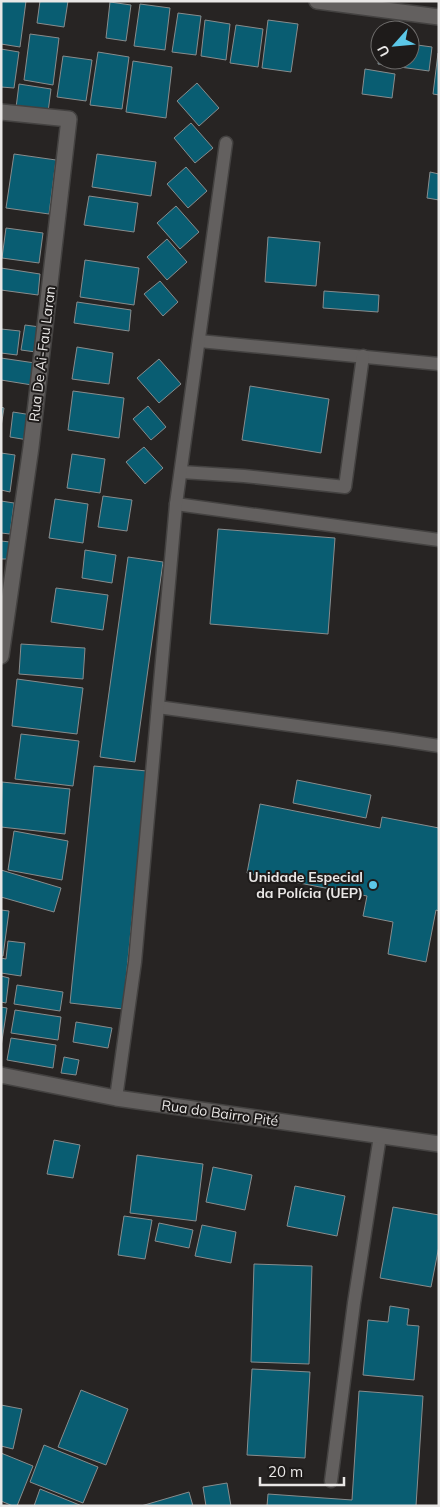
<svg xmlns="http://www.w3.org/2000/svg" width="440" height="1507" font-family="Mulish,sans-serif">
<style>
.building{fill:#095d72;stroke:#888c8d}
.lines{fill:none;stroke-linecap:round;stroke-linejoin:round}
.service-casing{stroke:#444241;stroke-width:15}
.minor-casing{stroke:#444241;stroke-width:18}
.secondary-casing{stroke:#444241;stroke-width:18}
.service{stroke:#63605f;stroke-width:12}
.minor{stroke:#63605f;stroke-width:15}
.secondary{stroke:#63605f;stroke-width:15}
.poi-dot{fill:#5cc7e7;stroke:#1e1b1a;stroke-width:2}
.labels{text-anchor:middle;stroke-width:4;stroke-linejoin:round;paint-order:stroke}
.street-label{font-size:14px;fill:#e9e7e6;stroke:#1e1b1a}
.poi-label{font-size:14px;font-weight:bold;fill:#e9e7e6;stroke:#1e1b1a;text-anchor:end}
</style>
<rect width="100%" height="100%" fill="#272423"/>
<g class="building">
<polygon points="1,1 26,1 20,47 1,44"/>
<polygon points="40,1 68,1 64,27 37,23"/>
<polygon points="110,2 131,5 126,41 106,38"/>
<polygon points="140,4 170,8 165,50 134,46"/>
<polygon points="178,13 201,16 196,55 172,52"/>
<polygon points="205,20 230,24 226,60 201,56"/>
<polygon points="268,20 298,24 291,72 262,68"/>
<polygon points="236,25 263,29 258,67 230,63"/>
<polygon points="30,34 59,38 53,85 24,80"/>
<polygon points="410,44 432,47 429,71 378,64 380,49 380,60 410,60"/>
<polygon points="1,49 19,52 14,88 1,87"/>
<polygon points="98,52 129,57 122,109 90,105"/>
<polygon points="438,53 439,53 439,95 433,94"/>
<polygon points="63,56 92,60 86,101 57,97"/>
<polygon points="133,61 172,67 166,118 126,112"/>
<polygon points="365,69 395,74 392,98 362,94"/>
<polygon points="197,83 219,108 199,126 177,101"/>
<polygon points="19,84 51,89 48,112 16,108"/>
<polygon points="191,123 213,148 195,163 174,138"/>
<polygon points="14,154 56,160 49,214 6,208"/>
<polygon points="97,154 156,162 151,196 92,187"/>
<polygon points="186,167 207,191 188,208 167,184"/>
<polygon points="430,172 439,174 439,200 427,198"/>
<polygon points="89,196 138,203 134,232 84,225"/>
<polygon points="176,206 199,232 180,249 157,223"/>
<polygon points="6,228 43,233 39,263 2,258"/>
<polygon points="268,237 320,242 316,286 265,282"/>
<polygon points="167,239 187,262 167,280 147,257"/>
<polygon points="85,260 139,268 134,305 80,297"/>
<polygon points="1,268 40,274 38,295 1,290"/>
<polygon points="160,281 178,302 163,316 144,294"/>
<polygon points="324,291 379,295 378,312 323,308"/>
<polygon points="77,302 131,310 129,331 74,323"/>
<polygon points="25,325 40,327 36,352 21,350"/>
<polygon points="1,329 20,331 17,355 1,353"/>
<polygon points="77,347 113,353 109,384 72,379"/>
<polygon points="1,358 35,363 32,385 1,380"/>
<polygon points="159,359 181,384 159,403 137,378"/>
<polygon points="250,386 329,399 321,453 242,440"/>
<polygon points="73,391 124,398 119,438 68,430"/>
<polygon points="148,406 166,427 151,440 133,419"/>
<polygon points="1,407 4,408 1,427"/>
<polygon points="13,412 32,415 28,440 10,437"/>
<polygon points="144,447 163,468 145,484 126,462"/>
<polygon points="1,453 15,455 10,492 1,490"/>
<polygon points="72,454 105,459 100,493 67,488"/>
<polygon points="103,496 132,500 127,531 98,527"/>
<polygon points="55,499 88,504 83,543 49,538"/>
<polygon points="1,501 14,503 10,534 1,533"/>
<polygon points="218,529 335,538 328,634 210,624"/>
<polygon points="1,541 10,542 7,559 1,559"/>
<polygon points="85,550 116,555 112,583 82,578"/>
<polygon points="128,557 163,562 135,762 100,757"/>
<polygon points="56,588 108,595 103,630 51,622"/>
<polygon points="21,644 85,648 83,679 19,674"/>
<polygon points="17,679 83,688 77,734 12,726"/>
<polygon points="21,734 79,741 73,786 15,779"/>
<polygon points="94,766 147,771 123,1009 70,1003"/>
<polygon points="297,780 371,795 366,818 293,803"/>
<polygon points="2,782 70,789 65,834 1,827"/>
<polygon points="260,804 380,828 382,817 439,828 439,911 436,910 426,962 388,954 393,922 363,916 367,896 247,873"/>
<polygon points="14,831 68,841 62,880 8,870"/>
<polygon points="1,870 61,888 54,912 1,897"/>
<polygon points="1,910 9,911 3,956 1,956"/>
<polygon points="8,941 25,943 21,976 1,973 1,958 6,959"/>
<polygon points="1,976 9,978 6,1003 1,1002"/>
<polygon points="17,985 63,992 60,1011 14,1004"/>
<polygon points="1,1007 7,1008 1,1047"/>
<polygon points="15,1010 61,1017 58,1040 11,1033"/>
<polygon points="76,1022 112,1028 108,1048 73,1042"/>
<polygon points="11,1038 56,1045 53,1068 7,1060"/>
<polygon points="64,1057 79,1060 76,1075 61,1073"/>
<polygon points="54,1140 80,1145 73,1178 47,1174"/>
<polygon points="137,1155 203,1164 196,1221 130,1213"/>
<polygon points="213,1167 252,1175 245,1210 206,1202"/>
<polygon points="295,1186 345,1196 337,1236 287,1226"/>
<polygon points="393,1207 439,1215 439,1246 431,1287 380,1278"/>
<polygon points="124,1216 152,1220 145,1259 118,1255"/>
<polygon points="159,1223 193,1230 189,1248 155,1241"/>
<polygon points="202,1225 236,1232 231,1263 195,1256"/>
<polygon points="254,1264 312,1266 309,1364 251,1362"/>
<polygon points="390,1306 409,1309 407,1325 419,1326 414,1380 363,1375 368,1320 388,1322"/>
<polygon points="252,1369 310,1372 305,1458 247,1455"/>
<polygon points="81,1390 128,1409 106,1465 58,1447"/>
<polygon points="359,1391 423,1396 416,1506 267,1506 268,1494 352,1500"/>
<polygon points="1,1405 22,1409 13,1449 1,1446"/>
<polygon points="44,1445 98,1467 83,1503 30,1482"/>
<polygon points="1,1453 33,1466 17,1506 13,1506 1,1501"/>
<polygon points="227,1483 231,1506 206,1506 203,1487"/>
<polygon points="40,1489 82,1506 34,1506"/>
<polygon points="189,1492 193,1506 141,1506"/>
</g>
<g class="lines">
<defs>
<g id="service">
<polyline points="199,341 439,364"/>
<polyline points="181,472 244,476 345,487 363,356"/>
<polyline points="176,504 439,540"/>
<polyline points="158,707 393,739 439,746"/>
<polyline points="116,1098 135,962 176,504 226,143"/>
<polyline points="331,1481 354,1303 380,1136"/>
</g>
<g id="minor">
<polyline points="317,1 439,17"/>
<polyline points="1,112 69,119 31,447 1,656"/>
</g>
<polyline id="secondary" points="1,1075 116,1098 439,1144"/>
</defs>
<use href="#service" class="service-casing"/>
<use href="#minor" class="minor-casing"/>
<use href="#secondary" class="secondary-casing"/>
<use href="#service" class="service"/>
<use href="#minor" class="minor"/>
<use href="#secondary" class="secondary"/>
</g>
<circle class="poi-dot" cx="373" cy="885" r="5"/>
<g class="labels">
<g class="street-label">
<text transform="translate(42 354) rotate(-83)" y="5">Rua De Ai-Fau Laran</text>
<text transform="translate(220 1113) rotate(8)" y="5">Rua do Bairro Pité</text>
</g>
<g class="poi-label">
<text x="363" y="882">Unidade Especial<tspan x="363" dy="16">da Polícia (UEP)</tspan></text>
</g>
</g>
<rect width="440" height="1507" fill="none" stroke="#e9e7e6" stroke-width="5"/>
<g transform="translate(395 45) rotate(243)"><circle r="24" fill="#1e1b1a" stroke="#6f6d6c"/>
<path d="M0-4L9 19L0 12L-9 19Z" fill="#5cc7e7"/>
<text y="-8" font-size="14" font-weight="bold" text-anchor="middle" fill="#e9e7e6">U</text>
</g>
<path d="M260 1477v8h84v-8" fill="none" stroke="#e9e7e6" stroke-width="2.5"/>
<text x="268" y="1477" font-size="15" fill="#e9e7e6" stroke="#1e1b1a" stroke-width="4" paint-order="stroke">20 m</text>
</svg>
